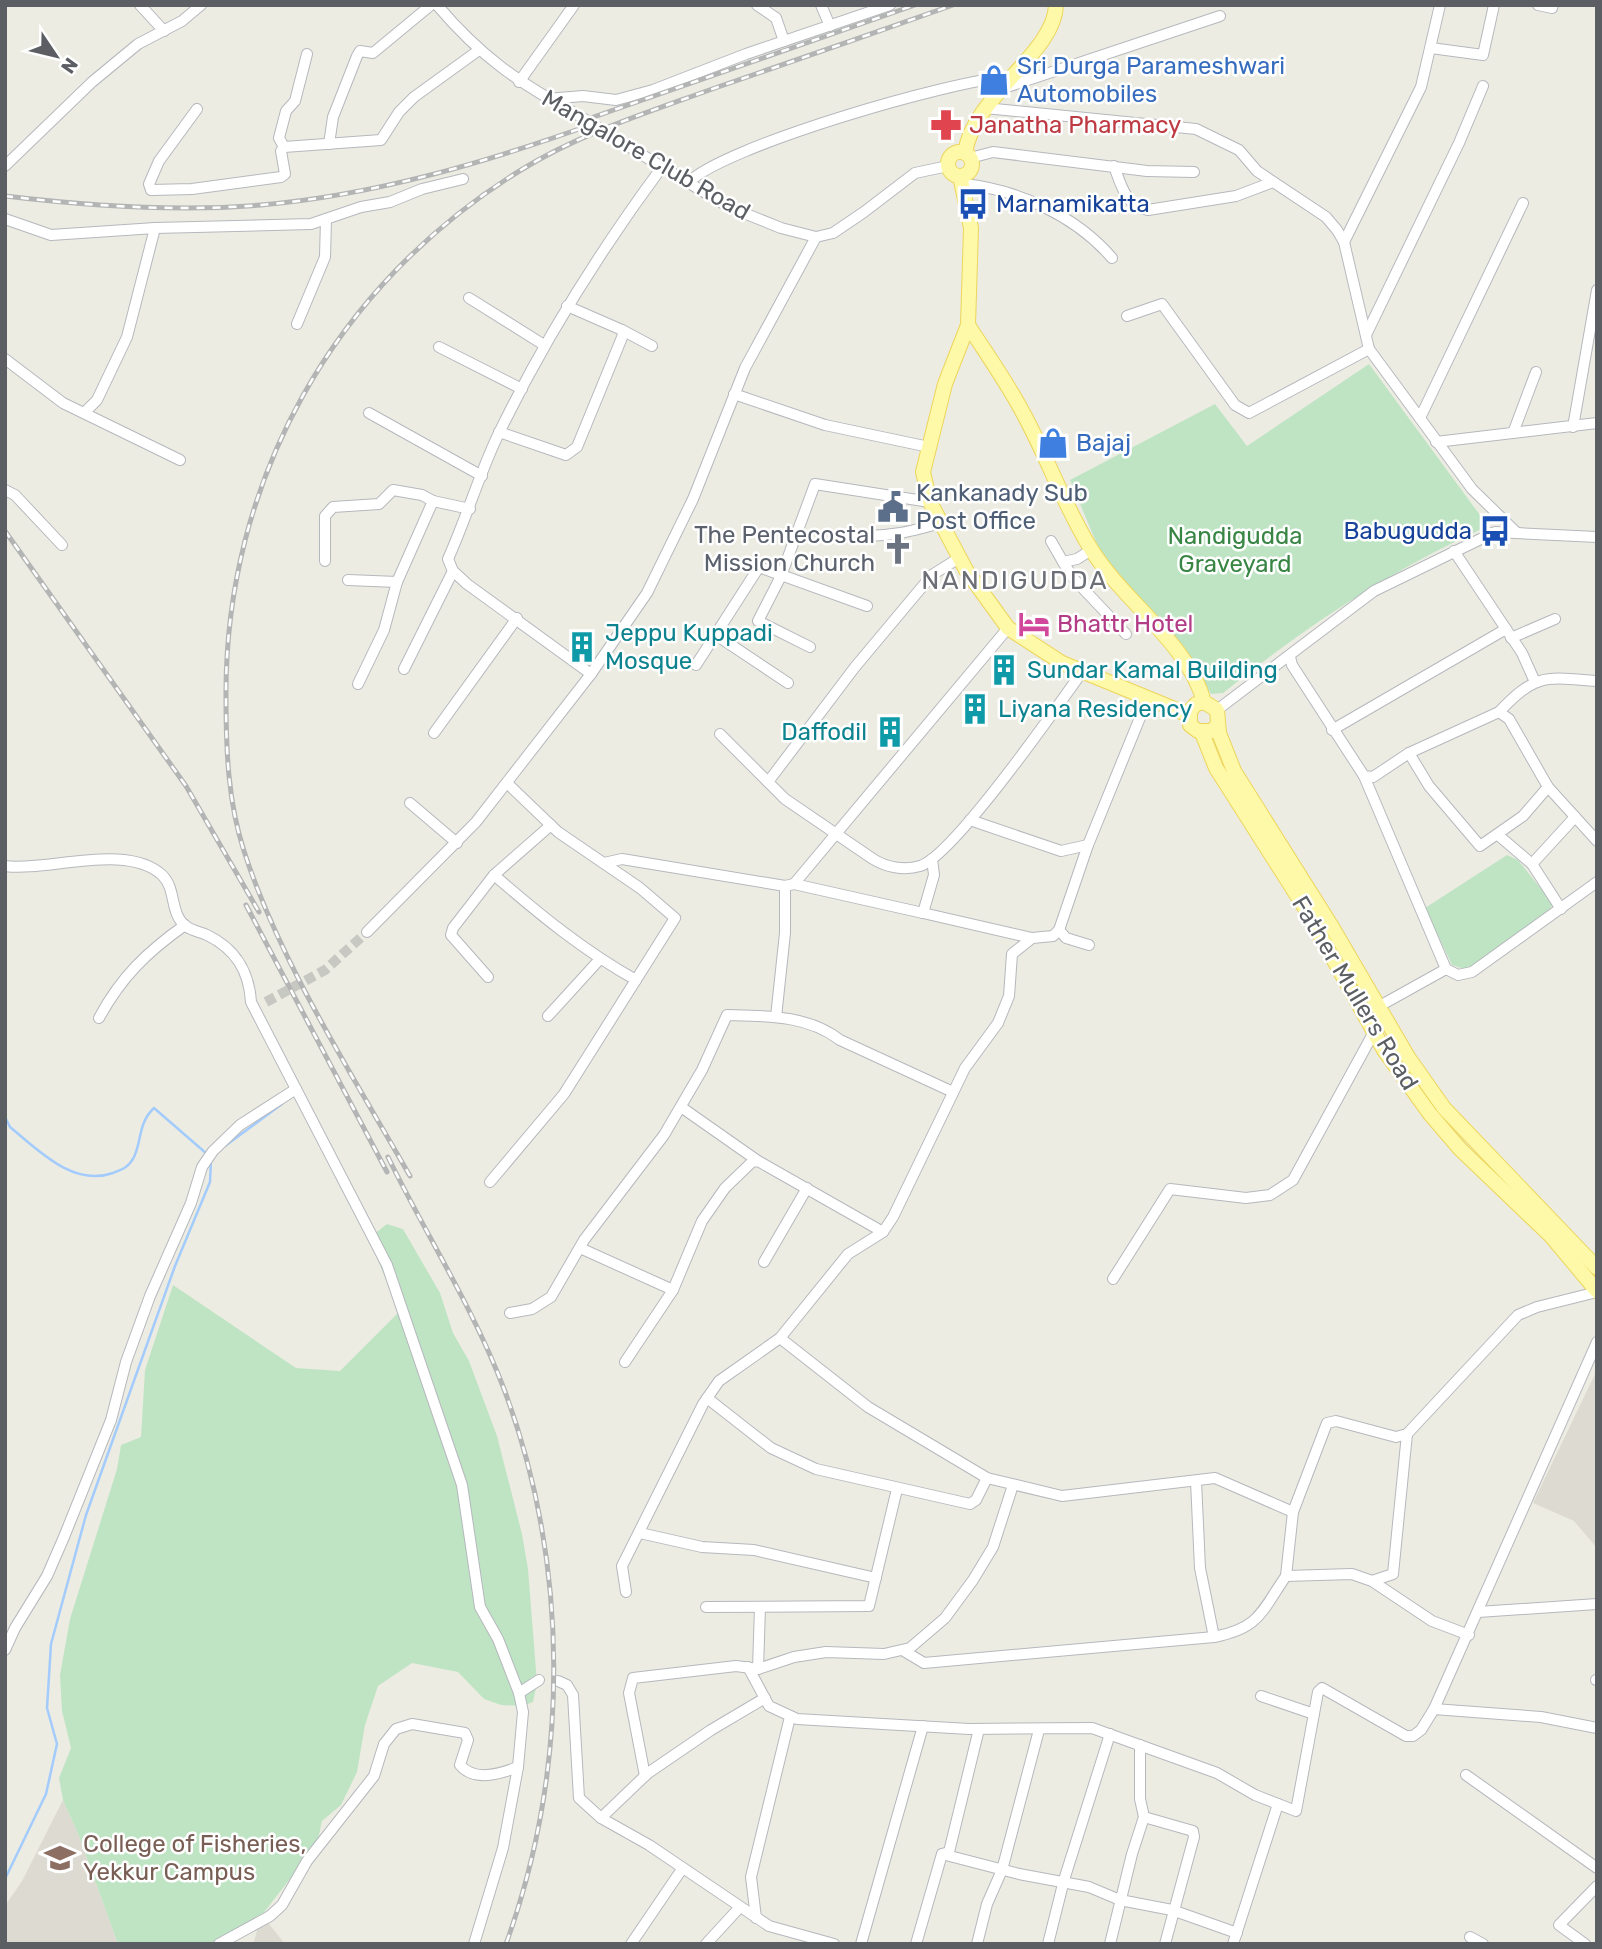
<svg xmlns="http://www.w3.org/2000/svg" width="1602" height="1949" font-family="Rubik,sans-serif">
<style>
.education{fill:#dddbd1}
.green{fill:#bfe4c4}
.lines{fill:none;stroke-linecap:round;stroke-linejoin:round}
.stream{stroke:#a3ccfd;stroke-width:2.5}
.minor-tunnel{stroke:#c8c8c3;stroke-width:10;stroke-dasharray:10 5;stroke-linecap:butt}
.minor-casing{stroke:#b5b8bd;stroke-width:12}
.major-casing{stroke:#edd55b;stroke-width:16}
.minor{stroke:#fff;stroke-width:10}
.major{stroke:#fdf9a8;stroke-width:14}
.rail-casing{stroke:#b3b4b4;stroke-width:5}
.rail{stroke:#fff;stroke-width:2.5;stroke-dasharray:8;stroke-linecap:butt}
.minor-bridge-casing{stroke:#b5b8bd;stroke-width:12;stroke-linecap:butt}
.minor-bridge{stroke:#fff;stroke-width:10}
.labels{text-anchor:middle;stroke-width:5;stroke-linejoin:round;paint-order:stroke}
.shop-label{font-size:24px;fill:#366cbe;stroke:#fff;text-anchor:start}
.health-label{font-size:24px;fill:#be3a42;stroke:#fff;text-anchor:start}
.street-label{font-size:24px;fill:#5b5e63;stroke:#fff}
.transit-label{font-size:24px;fill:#164399;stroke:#fff;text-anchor:start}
.service-label{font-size:24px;fill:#4e5e75;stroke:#fff;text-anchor:start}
.worship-label{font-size:24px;fill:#5b616d;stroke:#fff;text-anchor:end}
.park-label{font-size:24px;fill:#388544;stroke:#fff}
.hotel-label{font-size:24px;fill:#b23c85;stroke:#fff;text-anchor:start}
.culture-label{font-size:24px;fill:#0d838f;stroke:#fff;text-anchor:start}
.education-label{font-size:24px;fill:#785e54;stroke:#fff;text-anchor:start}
.neighbourhood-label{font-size:26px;letter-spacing:2px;fill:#6c6f75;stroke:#fff}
</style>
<rect width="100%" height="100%" fill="#edece3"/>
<g class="education">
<polygon points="1597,1370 1597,1548 1574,1521 1533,1503"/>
<polygon points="63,1800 79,1836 118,1944 5,1944 5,1906 22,1881"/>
<polygon points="262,1915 285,1944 253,1944"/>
</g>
<g class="green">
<path d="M 1369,364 L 1488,526 C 1391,570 1306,626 1223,693 L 1211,694 L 1175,639 L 1146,610 L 1101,554 L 1070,480 L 1215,404 L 1247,446 Z"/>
<polygon points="1507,855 1518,860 1553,904 1547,914 1467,970 1452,965 1425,908"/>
<polygon points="387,1224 403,1229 440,1293 453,1333 469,1361 497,1436 522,1534 528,1569 537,1683 533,1702 522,1706 501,1705 484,1699 458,1672 412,1663 378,1686 365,1725 357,1772 341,1805 322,1821 317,1844 262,1915 214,1944 118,1944 79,1836 63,1800 59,1778 71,1748 62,1711 60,1675 70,1619 117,1469 121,1445 141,1437 145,1370 173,1285 296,1368 340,1371 399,1312 369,1238"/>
</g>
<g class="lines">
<g class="stream">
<path d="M 5,1117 L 10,1127 C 38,1150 73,1187 113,1173 C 123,1169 129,1167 134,1157 C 142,1140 138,1123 154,1108 L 207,1154"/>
<polyline points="225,1146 282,1104"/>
<polyline points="5,1879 46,1794 57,1744 47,1708 51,1644 86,1515 175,1266 210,1182 211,1159"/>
</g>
<polyline class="minor-tunnel" points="266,1002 325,970 367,932"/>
<defs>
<g id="minor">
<polyline points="140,5 164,31"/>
<path d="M 437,5 C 481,57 519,83 578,115"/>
<polyline points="757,5 776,18 784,41"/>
<polyline points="821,5 830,26"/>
<polyline points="1538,5 1552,8 1553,5"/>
<polyline points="1431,48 1483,55 1494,5"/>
<polyline points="519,82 574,5"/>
<polyline points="1001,89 1220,16"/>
<polyline points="547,99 583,96 616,100 653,90 746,54 890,5"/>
<polyline points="985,108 1196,129 1239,150 1257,171 1326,217 1337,230 1344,242 1369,349 1472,489 1516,532"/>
<polyline points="197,109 159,161 149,184 151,190 192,189 281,177 285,174 281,151 284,147 279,138 286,111 295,101 307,54"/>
<polyline points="329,144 333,117 357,56 360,51 373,53 431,5"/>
<polyline points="284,147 381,140 399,112 414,97 479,50"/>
<polyline points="970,158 993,152 1147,171 1194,172"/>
<polyline points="649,159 729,207 781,228 816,237 833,233 864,212 915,173 948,166"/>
<polyline points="5,166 92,82 138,44 182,21 201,5"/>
<path d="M 1114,166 C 1121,185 1126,207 1148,210 L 1236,196 L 1273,182"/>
<path d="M 688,183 C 721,147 955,79 1009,77"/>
<path d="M 964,184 C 1019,190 1076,216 1112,258"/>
<polyline points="5,219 51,235 155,228 311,224 361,207 390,202 422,189 463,179"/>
<polyline points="1344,242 1421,87 1440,5"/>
<polyline points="469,298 544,345"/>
<polyline points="1127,316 1162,304 1235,405 1249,413 1369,349"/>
<polyline points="297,324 325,257 326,219"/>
<polyline points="622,330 652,346"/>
<polyline points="1366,335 1459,143 1483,86"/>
<polyline points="439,347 522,389"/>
<polyline points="5,359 63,403 180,460"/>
<polyline points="734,394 825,425 929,447"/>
<polyline points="84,413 97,400 127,337 155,228"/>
<polyline points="369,413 482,476"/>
<polyline points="1420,418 1523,203"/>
<polyline points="1573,427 1597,290"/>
<polyline points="499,432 566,455 577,447 623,335 622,330 567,306"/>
<polyline points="1513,433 1536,372"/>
<polyline points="1436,442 1597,423"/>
<polyline points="5,490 15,495 62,545"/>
<path d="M 856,535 C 887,538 912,531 941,523"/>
<polyline points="1051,541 1063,562 1077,559 1091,550"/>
<polyline points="1454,551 1522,653 1535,682"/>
<polyline points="325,561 325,516 333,507 379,504 393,490 422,495 433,501"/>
<polyline points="1063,562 1074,579 1126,634"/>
<polyline points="348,580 397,582 433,501 470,509"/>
<polyline points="716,635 788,683"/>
<polyline points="1511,638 1555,619"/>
<polyline points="810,647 758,621 781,576 815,484 930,502"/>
<polyline points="1290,657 1292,665 1364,776 1373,777 1409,753 1499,712 1509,719 1548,787 1597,841"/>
<polyline points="696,665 759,567 867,606"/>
<polyline points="404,669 453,571"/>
<path d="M 591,674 L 467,584 L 453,571 L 448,559 C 466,519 479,475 498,435 C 544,340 599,252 662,167"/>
<polyline points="358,684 384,630 397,582"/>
<polyline points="1217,710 1374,591 1495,532 1597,537"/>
<path d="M 1499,712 C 1536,673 1545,677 1597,681"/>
<polyline points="1332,730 1506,629"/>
<polyline points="434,733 517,618"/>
<path d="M 720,734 L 785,799 L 873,859 C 886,867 904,871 920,866 C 953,856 1057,707 1082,672"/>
<polyline points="1409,753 1429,786 1480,846 1523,816 1548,787"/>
<polyline points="1364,776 1446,969 1458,975 1472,972 1597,882"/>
<polyline points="768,782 855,667 932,575 959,558"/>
<polyline points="410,803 457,843"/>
<polyline points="970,820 1061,851 1088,845"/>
<polyline points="1498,835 1532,864 1561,909"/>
<polyline points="932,859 934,875 923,913 1032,938 1053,936 1059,930 1088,845 1148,698"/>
<polyline points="604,863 622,859 785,886 794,884 923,913"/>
<polyline points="1532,864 1575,817"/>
<path d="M 5,866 C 47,872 127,842 162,875 C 177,889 169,915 187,927 C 193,931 201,932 207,935 C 236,949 249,971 251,1002 L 387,1265 L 462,1485 L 480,1607 L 498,1639 L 519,1693 L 523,1712 L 518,1767 L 503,1848 L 474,1944"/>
<path d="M 494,875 C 539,914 584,951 636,980"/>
<polyline points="794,884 1008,628"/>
<polyline points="1059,930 1066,938 1089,945"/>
<polyline points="367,932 476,822 591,674 647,593 693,499 745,368 816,237"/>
<polyline points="488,977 451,935 453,928 494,875 551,825"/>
<polyline points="1376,1008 1446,969"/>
<polyline points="548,1016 600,959"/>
<polyline points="776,1017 785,933 785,886"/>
<path d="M 99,1018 C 121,977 147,952 185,925"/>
<polyline points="681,1107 758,1161"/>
<polyline points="490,1182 564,1094 675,918 640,888 558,832 507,783"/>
<polyline points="580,1248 673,1290"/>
<polyline points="764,1262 807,1188"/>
<polyline points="1113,1279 1170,1189 1246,1198 1270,1195 1293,1180 1374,1032"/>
<path d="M 510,1313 L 532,1309 L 551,1297 L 584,1240 L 664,1135 L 702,1070 L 727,1015 C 766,1016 808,1015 840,1040 L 953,1092"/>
<polyline points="780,1338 868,1407 987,1478 1062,1496 1215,1478 1293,1512 1327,1423 1336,1421 1396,1437 1407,1434 1518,1315 1537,1307 1597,1292"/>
<polyline points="625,1362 673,1290 702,1221 725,1188 752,1162 758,1161 883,1232"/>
<polyline points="707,1398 771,1448 816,1469 970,1504 976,1500 987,1478"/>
<polyline points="1196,1481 1200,1568 1214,1637"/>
<polyline points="640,1533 702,1547 754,1550 876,1578"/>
<polyline points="1286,1576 1293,1512"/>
<polyline points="1372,1581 1393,1574 1407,1434"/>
<polyline points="626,1592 622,1566 703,1404 719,1381 780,1338 848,1254 883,1232 893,1217 965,1068 998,1023 1009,996 1012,954 1032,938"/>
<polyline points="706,1607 869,1606 897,1489"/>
<polyline points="1478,1612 1597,1604"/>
<polyline points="5,1650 15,1628 47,1576 64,1537 111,1420 126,1362 150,1296 191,1203 202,1167 213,1151 240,1125 296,1089"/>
<path d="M 904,1651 L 924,1663 L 1214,1637 C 1260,1628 1261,1612 1286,1576 L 1352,1574 L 1372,1581 L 1432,1621 L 1469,1635"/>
<polyline points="748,1667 769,1706 797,1719 969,1729 1092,1728 1217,1773 1255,1795 1296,1811 1318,1692 1322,1688 1406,1736 1413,1736 1421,1730 1434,1709 1541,1717 1597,1728"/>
<polyline points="758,1669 760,1607"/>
<polyline points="1596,1680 1597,1680"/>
<polyline points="558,1681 567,1685 573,1695 579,1798 601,1818 649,1845 769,1926 834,1944"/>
<polyline points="519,1693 539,1680"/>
<polyline points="1261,1696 1314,1714"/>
<polyline points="1434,1709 1597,1342"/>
<polyline points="1466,1775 1597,1868"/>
<polyline points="645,1776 629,1693 633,1678 736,1666 758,1669 794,1657 826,1652 884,1654 910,1648 945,1618 973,1580 993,1547 1013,1485"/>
<polyline points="1144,1817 1193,1831 1194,1837 1165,1944"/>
<polyline points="601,1818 648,1773 711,1730 765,1698"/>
<polyline points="942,1854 1019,1874 1089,1887 1120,1900 1172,1910 1237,1933"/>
<polyline points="756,1918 751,1877 790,1717"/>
<polyline points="1470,1937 1483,1944"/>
<path d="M 219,1944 L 270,1916 L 282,1905 L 307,1861 L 374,1776 L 384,1744 L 396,1729 L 412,1724 L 465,1733 L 468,1740 L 460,1765 C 474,1782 500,1774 518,1767"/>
<polyline points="631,1944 682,1869"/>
<polyline points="706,1944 740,1907"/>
<polyline points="861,1944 923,1726"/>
<polyline points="916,1944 942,1854 949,1852 979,1729"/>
<polyline points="977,1944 987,1904 1002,1870 1039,1730"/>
<polyline points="1048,1944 1064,1880 1110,1734"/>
<polyline points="1110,1944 1132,1854 1144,1817 1140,1799 1140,1745"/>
<polyline points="1233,1944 1278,1804"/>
<polyline points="1585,1944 1559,1925 1597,1886"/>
</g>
<g id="major">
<circle cx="960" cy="164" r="12"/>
<path d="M 965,153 C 973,96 1055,53 1056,5"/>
<polyline points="960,176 971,228 968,325 945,384 923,472 930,502 966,570 1008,628 1062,663 1189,715"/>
<path d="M 968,325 C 986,353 1006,381 1022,411 C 1047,456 1064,506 1091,549 C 1123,601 1189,644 1204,702"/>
<polyline points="1218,724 1212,731 1198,731 1190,725 1190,711 1196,704 1204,702 1217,710 1219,733 1234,771 1332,927 1408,1057 1444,1108 1597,1268"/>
<polyline points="1202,733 1216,768 1305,908 1384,1050 1430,1114 1460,1149 1551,1236 1597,1291"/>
</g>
</defs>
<use href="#minor" class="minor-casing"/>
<use href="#major" class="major-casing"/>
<use href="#minor" class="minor"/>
<use href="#major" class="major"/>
<defs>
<g id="rail">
<polyline points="585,120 915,5"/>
<path d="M 5,196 C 89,206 176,212 261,205 C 376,195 487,162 596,123"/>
<polyline points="5,531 186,786 259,912"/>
<polyline points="246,905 387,1172"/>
<path d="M 388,1157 C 426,1235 473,1307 504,1389 C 570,1566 570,1767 506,1944"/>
<path d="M 410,1176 C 353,1076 279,961 244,851 C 228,802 226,750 226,699 C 224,481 335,284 521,170 C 581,133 649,112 715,88 C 794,61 874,33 953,5"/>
</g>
</defs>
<use href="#rail" class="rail-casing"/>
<use href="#rail" class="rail"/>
<defs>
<polyline id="minor-bridge" points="578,115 649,159"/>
</defs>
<use href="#minor-bridge" class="minor-bridge-casing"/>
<use href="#minor-bridge" class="minor-bridge"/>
</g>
<defs>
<symbol id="shop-bare" viewBox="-9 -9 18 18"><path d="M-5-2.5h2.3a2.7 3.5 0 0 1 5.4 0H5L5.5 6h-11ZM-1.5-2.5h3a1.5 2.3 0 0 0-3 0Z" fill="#3f7fe0" stroke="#fff" stroke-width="2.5" paint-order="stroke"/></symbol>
<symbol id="pharmacy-bare" viewBox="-9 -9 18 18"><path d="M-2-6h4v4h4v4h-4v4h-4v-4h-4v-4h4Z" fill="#e0444e" stroke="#fff" stroke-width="2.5" paint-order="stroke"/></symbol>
<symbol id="bus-bare" viewBox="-9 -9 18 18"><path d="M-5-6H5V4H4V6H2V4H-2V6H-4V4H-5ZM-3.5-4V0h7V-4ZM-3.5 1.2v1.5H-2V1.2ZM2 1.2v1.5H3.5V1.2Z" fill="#1a4fb4" stroke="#fff" stroke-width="2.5" paint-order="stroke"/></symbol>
<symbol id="civic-bare" viewBox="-9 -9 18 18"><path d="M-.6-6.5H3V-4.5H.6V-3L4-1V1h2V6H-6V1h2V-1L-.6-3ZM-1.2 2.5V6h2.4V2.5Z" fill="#5c6f8a" stroke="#fff" stroke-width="2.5" paint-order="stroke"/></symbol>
<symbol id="church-bare" viewBox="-9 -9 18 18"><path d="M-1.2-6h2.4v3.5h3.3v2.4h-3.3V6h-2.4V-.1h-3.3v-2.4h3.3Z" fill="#6b7280" stroke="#fff" stroke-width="2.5" paint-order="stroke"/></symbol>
<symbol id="hotel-bare" viewBox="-9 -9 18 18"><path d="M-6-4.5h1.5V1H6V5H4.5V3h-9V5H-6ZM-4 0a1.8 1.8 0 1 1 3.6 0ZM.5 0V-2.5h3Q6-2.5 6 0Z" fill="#d1479c" stroke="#fff" stroke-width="2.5" paint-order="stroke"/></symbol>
<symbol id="building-bare" viewBox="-9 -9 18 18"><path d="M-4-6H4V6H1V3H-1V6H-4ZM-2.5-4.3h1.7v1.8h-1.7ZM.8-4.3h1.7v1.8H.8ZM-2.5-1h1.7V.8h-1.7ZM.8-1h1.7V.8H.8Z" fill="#0f9aa8" stroke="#fff" stroke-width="2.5" paint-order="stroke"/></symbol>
<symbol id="university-bare" viewBox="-9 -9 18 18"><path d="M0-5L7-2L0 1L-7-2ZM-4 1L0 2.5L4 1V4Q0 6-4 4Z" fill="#8d6e63" stroke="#fff" stroke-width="2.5" paint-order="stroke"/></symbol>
</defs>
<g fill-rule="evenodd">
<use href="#shop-bare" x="972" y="58" width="44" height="44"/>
<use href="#pharmacy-bare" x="924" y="103" width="44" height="44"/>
<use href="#bus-bare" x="951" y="182" width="44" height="44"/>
<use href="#shop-bare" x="1031" y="421" width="44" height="44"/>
<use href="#civic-bare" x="871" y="485" width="44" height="44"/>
<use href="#bus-bare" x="1473" y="509" width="44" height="44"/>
<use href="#church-bare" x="876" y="527" width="44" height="44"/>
<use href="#hotel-bare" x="1012" y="602" width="44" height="44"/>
<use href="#building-bare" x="560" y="625" width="44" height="44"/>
<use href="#building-bare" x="982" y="648" width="44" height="44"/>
<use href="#building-bare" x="953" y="687" width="44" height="44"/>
<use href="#building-bare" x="868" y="710" width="44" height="44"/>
<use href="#university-bare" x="38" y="1836" width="44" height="44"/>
</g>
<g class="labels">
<g class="shop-label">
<text x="1017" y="74">Sri Durga Parameshwari<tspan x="1017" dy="28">Automobiles</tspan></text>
<text x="1076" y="451">Bajaj</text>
</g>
<g class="health-label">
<text x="969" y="133">Janatha Pharmacy</text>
</g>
<g class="street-label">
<text transform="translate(646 155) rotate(30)" y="8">Mangalore Club Road</text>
<text transform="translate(1355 993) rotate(59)" y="8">Father Mullers Road</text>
</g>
<g class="transit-label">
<text x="996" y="212">Marnamikatta</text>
<text x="1472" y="539" text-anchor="end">Babugudda</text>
</g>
<g class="service-label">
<text x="916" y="501">Kankanady Sub<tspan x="916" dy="28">Post Office</tspan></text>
</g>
<g class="worship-label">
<text x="875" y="543">The Pentecostal<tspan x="875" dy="28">Mission Church</tspan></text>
</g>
<g class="park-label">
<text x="1235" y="544">Nandigudda<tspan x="1235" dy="28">Graveyard</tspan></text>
</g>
<g class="hotel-label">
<text x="1057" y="632">Bhattr Hotel</text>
</g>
<g class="culture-label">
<text x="605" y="641">Jeppu Kuppadi<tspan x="605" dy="28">Mosque</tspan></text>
<text x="1027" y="678">Sundar Kamal Building</text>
<text x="998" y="717">Liyana Residency</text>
<text x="867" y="740" text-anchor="end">Daffodil</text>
</g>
<g class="education-label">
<text x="83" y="1852">College of Fisheries,<tspan x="83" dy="28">Yekkur Campus</tspan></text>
</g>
<g class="neighbourhood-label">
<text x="1015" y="589">NANDIGUDDA</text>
</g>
</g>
<rect width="1602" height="1949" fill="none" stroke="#5b5e63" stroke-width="14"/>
<g transform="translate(56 56) rotate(125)" stroke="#ffffff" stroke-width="5" paint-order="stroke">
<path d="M0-5L12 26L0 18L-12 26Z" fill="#5b5e63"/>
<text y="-10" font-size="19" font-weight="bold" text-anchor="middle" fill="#5b5e63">N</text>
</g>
</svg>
